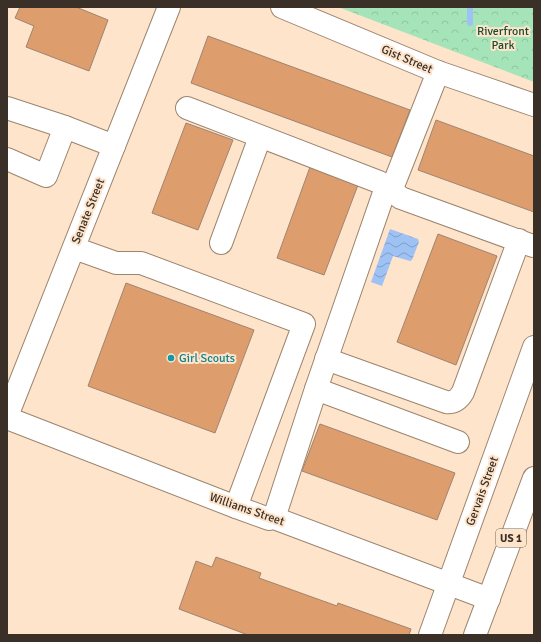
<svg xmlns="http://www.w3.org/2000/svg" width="541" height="642" font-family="Signika,sans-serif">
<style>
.park{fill:url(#park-crowns)}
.water{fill:url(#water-waves)}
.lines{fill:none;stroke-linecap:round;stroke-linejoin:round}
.stream{stroke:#9ec2f4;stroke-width:6}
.building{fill:#de9d6c;stroke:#9f8471}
.minor-casing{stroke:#9c856e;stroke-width:24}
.major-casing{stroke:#9c856e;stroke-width:24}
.minor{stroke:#fff;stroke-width:22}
.major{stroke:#fff;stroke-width:22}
.culture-dot{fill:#0f9aa8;stroke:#fee4cb;stroke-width:1.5}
.labels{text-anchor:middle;stroke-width:4;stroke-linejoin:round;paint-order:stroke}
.shield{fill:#fee4cb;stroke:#756658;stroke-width:1}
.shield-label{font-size:11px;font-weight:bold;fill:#3a3027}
.park-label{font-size:12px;fill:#184d2d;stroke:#fee4cb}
.street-label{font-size:12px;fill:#3a3027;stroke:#fee4cb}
.culture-label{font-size:12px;fill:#0d838f;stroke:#fee4cb;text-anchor:start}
</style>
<defs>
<pattern id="park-crowns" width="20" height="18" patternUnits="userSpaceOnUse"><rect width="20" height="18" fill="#a5e4b8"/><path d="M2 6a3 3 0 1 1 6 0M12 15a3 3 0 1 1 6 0" fill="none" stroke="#8fc49e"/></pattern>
<pattern id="water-waves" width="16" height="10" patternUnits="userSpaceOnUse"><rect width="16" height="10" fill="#9ec2f4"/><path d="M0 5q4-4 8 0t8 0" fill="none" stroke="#829ec6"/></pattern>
</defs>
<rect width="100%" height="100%" fill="#fee4cb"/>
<polygon class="park" points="338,7 534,7 534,82"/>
<polygon class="water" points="390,229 418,239 419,242 412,260 410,261 393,256 382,286 371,282"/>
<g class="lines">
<polyline class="stream" points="470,23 470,7"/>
</g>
<g class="building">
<polygon points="20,7 76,7 108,20 89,71 26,47 34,26 15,18"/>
<polygon points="208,36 410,110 392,157 191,83"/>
<polygon points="436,120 534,156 534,212 418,170"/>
<polygon points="186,123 233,140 198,230 152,213"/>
<polygon points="310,167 358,185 324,275 277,258"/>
<polygon points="438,234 497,256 456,365 397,342"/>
<polygon points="126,283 254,330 215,433 88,386"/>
<polygon points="320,424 455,473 437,520 302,471"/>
<polygon points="216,557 261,573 259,578 337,606 338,603 411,629 409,635 248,635 179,609 196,561 212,567"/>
</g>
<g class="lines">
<defs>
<g id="minor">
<polyline points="282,7 438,72 534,105"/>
<polyline points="7,108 65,127 114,146"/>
<polyline points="187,108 379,182 401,198 533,246"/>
<polyline points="7,159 46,176 65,127"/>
<polyline points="391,191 438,72"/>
<polyline points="221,243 260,137"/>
<polyline points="74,248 116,263 141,263 304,324 236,507"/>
<path d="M 326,359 L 446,402 C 455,403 459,399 463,392 L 519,240"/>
<polyline points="316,389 458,442"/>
<polyline points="7,416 169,7"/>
<polyline points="7,418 236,507 269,519 274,518 489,599"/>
<polyline points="274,518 316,389 386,187"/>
</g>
<g id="major">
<polyline points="430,635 534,347"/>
<polyline points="475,635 534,478"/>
</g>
</defs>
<use href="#minor" class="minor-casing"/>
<use href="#major" class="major-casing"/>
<use href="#minor" class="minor"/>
<use href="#major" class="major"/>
</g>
<circle class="culture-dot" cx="171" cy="358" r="4"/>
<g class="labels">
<rect class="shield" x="496" y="529" width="30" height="18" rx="3"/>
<g class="shield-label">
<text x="511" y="542">US 1</text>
</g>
<g class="park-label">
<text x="503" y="35">Riverfront<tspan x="503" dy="14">Park</tspan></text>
</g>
<g class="street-label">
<text transform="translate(407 59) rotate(23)" y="4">Gist Street</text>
<text transform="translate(88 211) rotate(-68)" y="4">Senate Street</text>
<text transform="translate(482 491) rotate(-70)" y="4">Gervais Street</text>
<text transform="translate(247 509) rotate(19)" y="4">Williams Street</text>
</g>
<g class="culture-label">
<text x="179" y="362">Girl Scouts</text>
</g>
</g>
<rect width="541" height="642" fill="none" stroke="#3a3027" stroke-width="16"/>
</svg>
